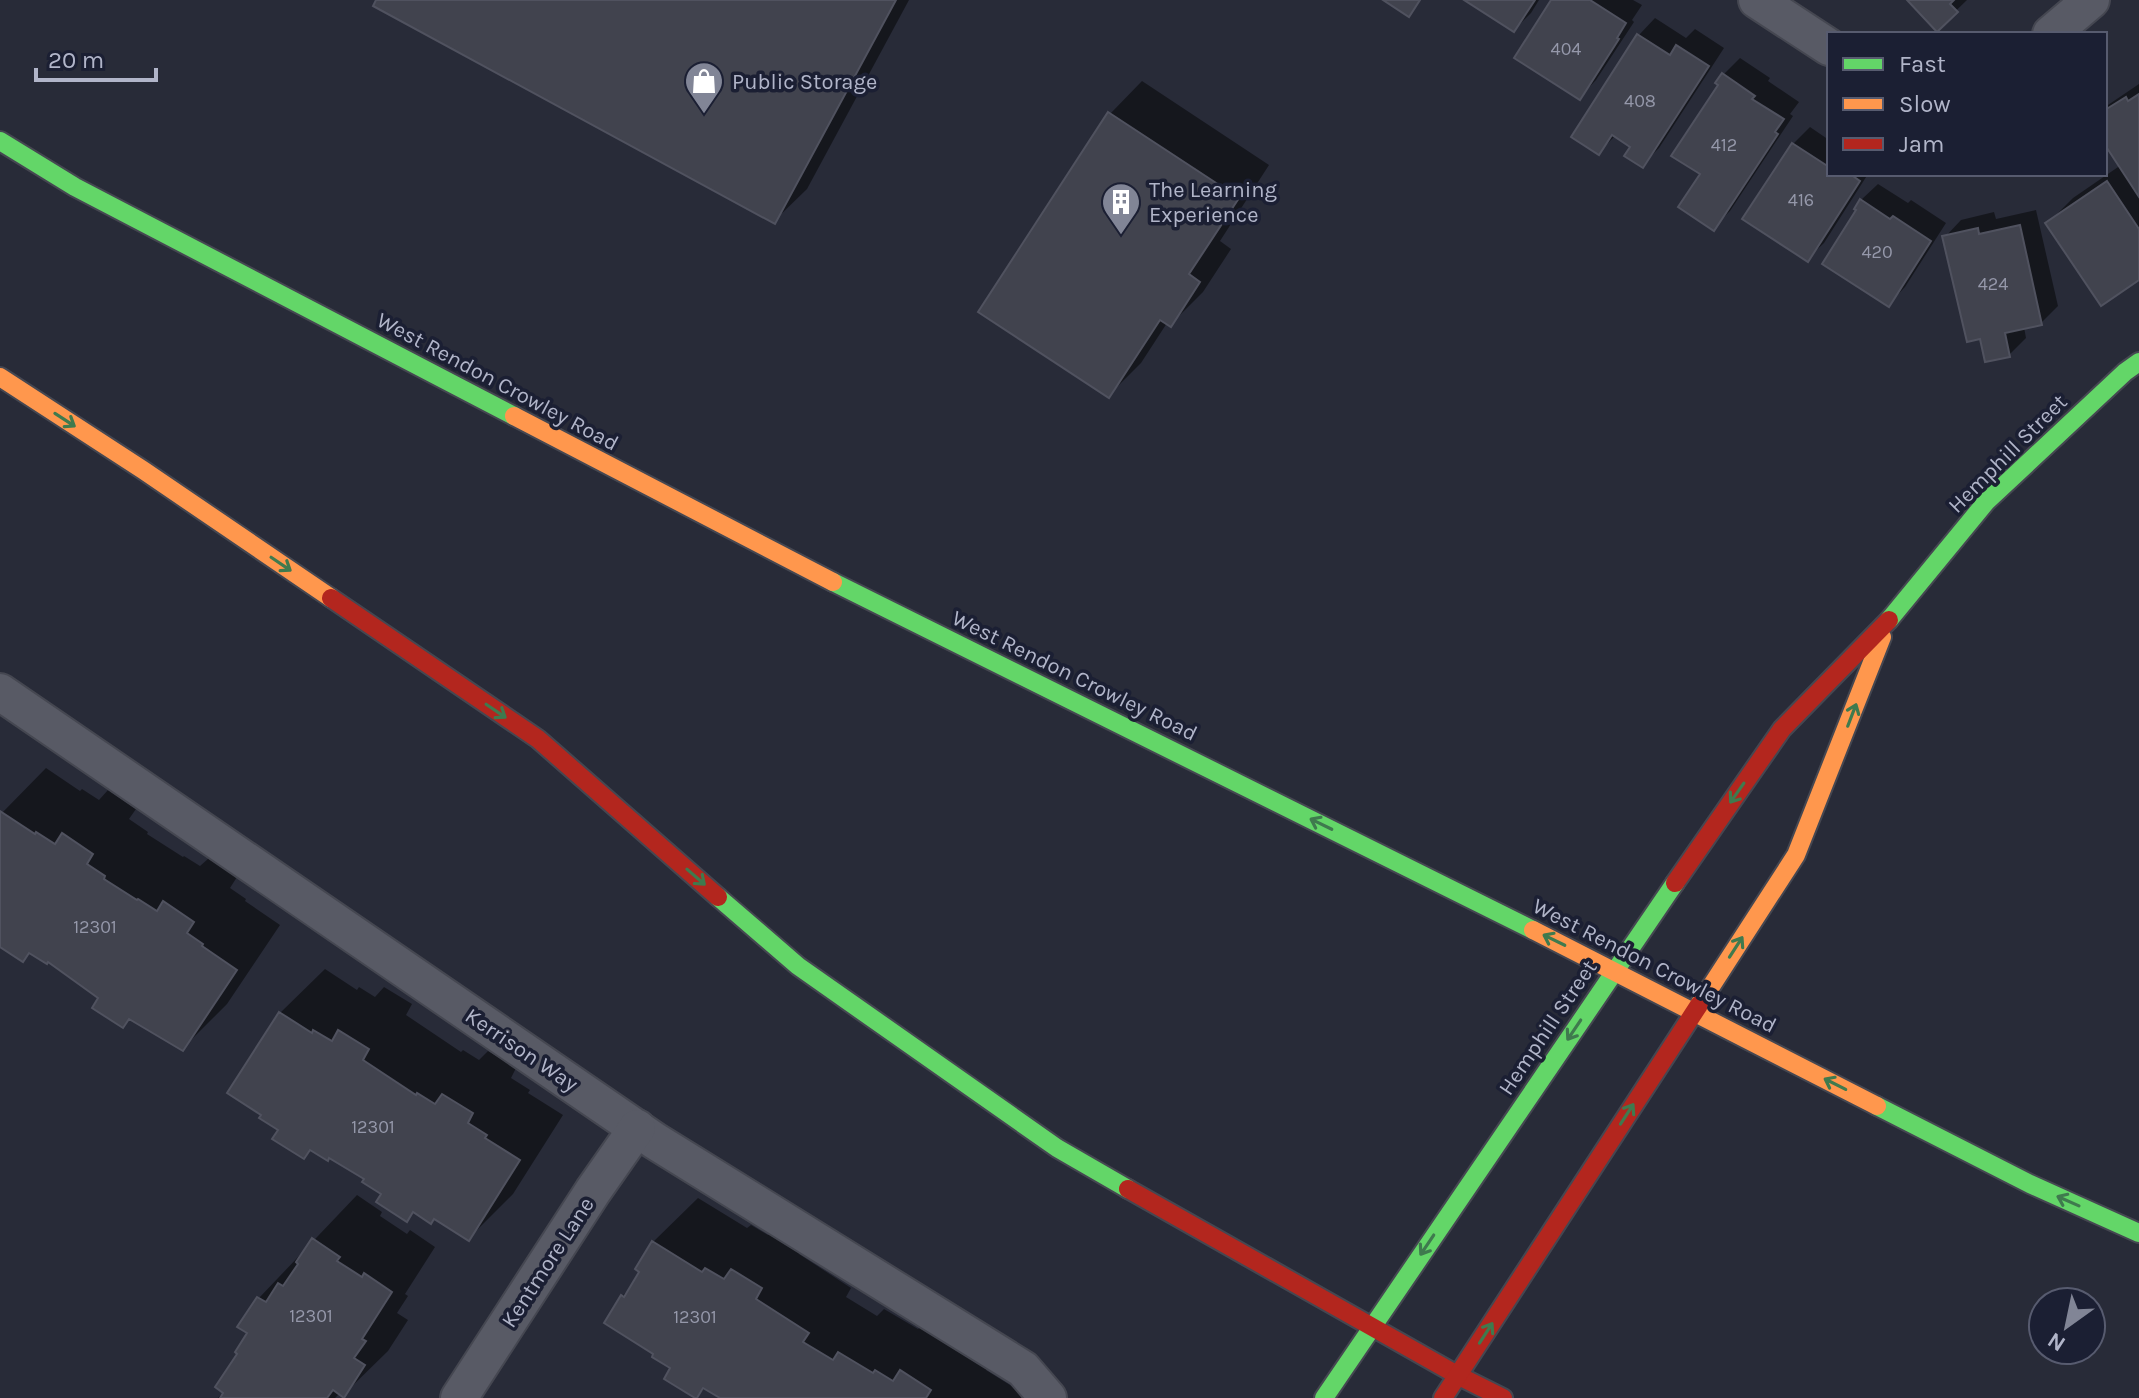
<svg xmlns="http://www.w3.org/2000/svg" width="2139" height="1398" font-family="Karla,sans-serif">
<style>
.shadow{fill:#0007}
.building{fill:#41434e;stroke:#50525f;stroke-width:2}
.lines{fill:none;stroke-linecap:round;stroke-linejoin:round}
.street-casing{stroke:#454751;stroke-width:40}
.fast-casing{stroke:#454751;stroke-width:22}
.slow-casing{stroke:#454751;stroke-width:22}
.jam-casing{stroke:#454751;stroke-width:22}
.street{stroke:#585a65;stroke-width:36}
.fast{stroke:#63d668;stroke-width:18}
.slow{stroke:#ff974d;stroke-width:18}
.jam{stroke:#b3261e;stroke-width:18}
.oneway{stroke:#3f7a4e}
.labels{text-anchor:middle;stroke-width:7;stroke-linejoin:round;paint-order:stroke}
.number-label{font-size:18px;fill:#9598aa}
.poi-label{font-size:22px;fill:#b1b5c9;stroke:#1b1f33;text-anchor:start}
.street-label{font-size:22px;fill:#b1b5c9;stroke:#1b1f33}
</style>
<rect width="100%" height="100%" fill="#282b38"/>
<g class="shadow">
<polygon points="379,0 909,0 807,189 774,221"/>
<polygon points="1467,0 1539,0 1531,13 1514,30"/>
<polygon points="1554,0 1633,0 1642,5 1632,20 1634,22 1596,80 1580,97"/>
<polygon points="1910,0 1967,0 1937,29"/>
<polygon points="1655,18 1686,38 1695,29 1724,48 1659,148 1642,165 1633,147 1615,136 1598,153 1573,136 1639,35"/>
<polygon points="1740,58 1770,78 1768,81 1799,102 1790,114 1793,116 1730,211 1713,228 1703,174 1723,75"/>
<polygon points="1142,81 1269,165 1220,241 1231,249 1203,292 1170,325 1167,323 1141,363 1109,395 1110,114"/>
<polygon points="2139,84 2139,278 2048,223 2073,198 2121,165 2105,142 2105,107"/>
<polygon points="1810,127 1829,140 1829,174 1868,174 1824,243 1807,259 1793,144"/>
<polygon points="1878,184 1908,203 1911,200 1946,223 1905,287 1889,304 1861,200"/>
<polygon points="2036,210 2058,306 2041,323 2024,327 2026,338 2009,355 1981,336 1945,237 1961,220 1994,212 1996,219"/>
<polygon points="46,768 80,791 82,789 99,800 108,790 136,809 129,819 148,832 147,834 183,857 184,856 200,866 209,858 237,877 230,888 246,899 245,901 280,925 227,1004 183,1048 131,1017 123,1026 101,998 49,960 31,951 23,960 0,945 0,815"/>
<polygon points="325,969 357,990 359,987 375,997 384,987 412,1004 406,1015 461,1052 463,1050 479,1060 488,1051 516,1068 511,1078 530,1090 528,1093 563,1115 513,1194 469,1238 435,1217 415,1211 407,1219 384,1193 366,1179 330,1156 312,1149 304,1157 264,1114 230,1093 280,1013"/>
<polygon points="357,1195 382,1212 380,1216 407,1234 410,1230 435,1247 405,1294 408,1296 397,1313 408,1320 388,1351 343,1395 340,1393 335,1398 218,1398 224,1391 250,1333 240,1326 259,1298"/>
<polygon points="698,1198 747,1228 751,1225 768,1235 776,1226 805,1243 799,1254 851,1288 846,1297 877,1316 884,1309 918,1329 921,1327 988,1368 986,1370 1031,1398 730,1398 706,1387 697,1396 673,1367 622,1296 633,1286 653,1242"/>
</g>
<g class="building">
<polygon points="376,0 896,0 775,224 373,6"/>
<polygon points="1383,0 1420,0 1409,17"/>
<polygon points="1464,0 1535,0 1514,32"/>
<polygon points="1551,0 1590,0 1626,23 1617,38 1619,39 1580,100 1514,58"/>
<polygon points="1907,0 1954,0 1950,4 1958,12 1937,32"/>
<polygon points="1637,34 1670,55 1676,45 1709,66 1643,168 1624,156 1630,147 1612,135 1599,155 1571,137"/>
<polygon points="1722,73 1755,96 1752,99 1784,119 1775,132 1778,134 1714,231 1678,207 1700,174 1671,156 1718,85 1715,83"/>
<polygon points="2139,94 2139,197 2105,145 2105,110 2126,97 2128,101"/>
<polygon points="1108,112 1239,198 1189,274 1200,282 1171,327 1160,320 1109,398 978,312"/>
<polygon points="1792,143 1829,167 1829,174 1850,174 1860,181 1808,262 1742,219"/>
<polygon points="2107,181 2139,229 2139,280 2101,306 2045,223"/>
<polygon points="1860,199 1890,219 1893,216 1931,241 1889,307 1822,264 1856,210 1854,209"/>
<polygon points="2020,225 2042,325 2005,333 2010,357 1985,362 1980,339 1967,342 1942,236 1978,228 1979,234"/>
<polygon points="0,811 35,834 36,832 55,844 62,833 93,854 87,864 105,876 104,879 137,900 138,899 157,911 163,901 194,922 187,933 203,944 202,946 237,970 183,1051 129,1019 123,1028 92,1008 98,998 48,962 47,964 29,953 23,962 0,947"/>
<polygon points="279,1012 312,1033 313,1030 332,1041 338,1030 369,1049 363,1060 416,1095 417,1093 435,1104 442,1094 473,1113 468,1123 487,1135 485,1138 520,1160 469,1241 434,1219 431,1224 413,1212 407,1222 376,1202 381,1194 362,1182 364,1179 329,1158 328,1161 310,1150 304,1159 272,1139 278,1130 259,1118 261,1115 227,1093"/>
<polygon points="312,1238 340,1257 337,1261 362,1277 364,1273 392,1292 362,1339 366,1341 354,1358 365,1365 344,1398 333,1390 327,1398 220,1398 223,1393 215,1387 237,1354 235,1352 247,1333 237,1327 257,1297 266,1302 278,1283 283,1286 298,1264 296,1262"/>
<polygon points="652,1241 702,1272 705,1268 724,1279 731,1269 762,1288 756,1299 809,1333 803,1342 833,1360 838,1352 873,1373 875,1370 893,1381 900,1370 931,1390 926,1398 720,1398 703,1388 697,1398 695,1398 664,1379 670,1368 652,1357 653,1354 604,1323 621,1295 624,1297 639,1272 635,1269"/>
</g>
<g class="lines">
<defs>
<g id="street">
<polyline points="1757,0 1829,47"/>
<polyline points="2051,34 2091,0"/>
<polyline points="0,692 655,1141 1023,1369 1048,1398"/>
<polyline points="459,1398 593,1191 637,1128"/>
</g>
<g id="fast">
<polyline points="0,141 75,187 514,416"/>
<polyline points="833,582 1533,930"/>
<polyline points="1889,620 1986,502 2125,372 2139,362"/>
<polyline points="718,897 798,966 1057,1148 1128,1189"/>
<polyline points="1877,1106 2030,1184 2139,1233"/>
<polyline points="1324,1398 1675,883"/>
</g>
<g id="slow">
<polyline points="0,377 143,470 331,598"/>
<polyline points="514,416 833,582"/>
<polyline points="1533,930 1877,1106"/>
<polyline points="1699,1005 1796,855 1882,637"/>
</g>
<g id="jam">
<polyline points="331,598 538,739 718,897"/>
<polyline points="1675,883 1782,729 1889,620"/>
<polyline points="1128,1189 1459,1376 1503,1398"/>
<polyline points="1443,1398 1699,1005"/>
</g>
</defs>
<use href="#street" class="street-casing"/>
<use href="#fast" class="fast-casing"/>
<use href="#slow" class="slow-casing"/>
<use href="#jam" class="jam-casing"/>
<use href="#street" class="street"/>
<use href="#fast" class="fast"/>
<use href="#slow" class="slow"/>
<use href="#jam" class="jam"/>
</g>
<defs><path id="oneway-shaft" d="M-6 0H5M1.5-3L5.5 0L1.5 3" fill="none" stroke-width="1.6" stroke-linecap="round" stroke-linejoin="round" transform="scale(2)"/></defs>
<g class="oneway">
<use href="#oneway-shaft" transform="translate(65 420) rotate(33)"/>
<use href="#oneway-shaft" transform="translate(281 564) rotate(34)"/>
<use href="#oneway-shaft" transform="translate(496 711) rotate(34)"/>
<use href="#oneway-shaft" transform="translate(1852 715) rotate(-69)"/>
<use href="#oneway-shaft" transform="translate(1737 793) rotate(125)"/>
<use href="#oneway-shaft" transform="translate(1321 824) rotate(-154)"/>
<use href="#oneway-shaft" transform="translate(696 877) rotate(41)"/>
<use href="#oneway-shaft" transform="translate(1554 940) rotate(-154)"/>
<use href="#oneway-shaft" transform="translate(1736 947) rotate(-57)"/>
<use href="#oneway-shaft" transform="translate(1574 1030) rotate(124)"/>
<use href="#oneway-shaft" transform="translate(1835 1084) rotate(-153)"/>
<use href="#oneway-shaft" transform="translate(1627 1114) rotate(-57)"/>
<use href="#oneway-shaft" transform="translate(2068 1201) rotate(-156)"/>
<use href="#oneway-shaft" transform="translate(1427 1245) rotate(124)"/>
<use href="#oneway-shaft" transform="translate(1486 1333) rotate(-57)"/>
</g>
<defs>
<symbol id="shop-pin" viewBox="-11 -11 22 30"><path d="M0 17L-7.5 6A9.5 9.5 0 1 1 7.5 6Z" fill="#818596" stroke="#1b1f33"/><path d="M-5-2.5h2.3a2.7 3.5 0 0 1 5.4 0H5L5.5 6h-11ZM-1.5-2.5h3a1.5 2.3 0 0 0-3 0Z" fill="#fff"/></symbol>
<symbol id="building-pin" viewBox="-11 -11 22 30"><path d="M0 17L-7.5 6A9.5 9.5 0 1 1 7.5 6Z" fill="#818596" stroke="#1b1f33"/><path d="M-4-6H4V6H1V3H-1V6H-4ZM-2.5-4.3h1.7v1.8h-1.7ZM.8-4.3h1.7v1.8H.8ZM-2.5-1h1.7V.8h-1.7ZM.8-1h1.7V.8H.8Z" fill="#fff"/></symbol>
</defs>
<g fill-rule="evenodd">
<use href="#shop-pin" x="682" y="59" width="44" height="60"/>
<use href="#building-pin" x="1099" y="180" width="44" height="60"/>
</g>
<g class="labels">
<g class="number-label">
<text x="1566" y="55">404</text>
<text x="1640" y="107">408</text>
<text x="1724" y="151">412</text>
<text x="1801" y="206">416</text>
<text x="1877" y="258">420</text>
<text x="1993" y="290">424</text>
<text x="95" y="933">12301</text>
<text x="373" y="1133">12301</text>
<text x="311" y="1322">12301</text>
<text x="695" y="1323">12301</text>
</g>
<g class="poi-label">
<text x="732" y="89">Public Storage</text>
<text x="1149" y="197">The Learning<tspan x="1149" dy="25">Experience</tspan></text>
</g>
<g class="street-label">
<text transform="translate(498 381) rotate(28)" y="8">West Rendon Crowley Road</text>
<text transform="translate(2007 453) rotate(-45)" y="8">Hemphill Street</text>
<text transform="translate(1075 675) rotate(26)" y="8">West Rendon Crowley Road</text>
<text transform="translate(1655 965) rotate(27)" y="8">West Rendon Crowley Road</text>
<text transform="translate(1547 1027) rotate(-56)" y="8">Hemphill Street</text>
<text transform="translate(522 1049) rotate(34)" y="8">Kerrison Way</text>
<text transform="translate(547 1262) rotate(-57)" y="8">Kentmore Lane</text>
</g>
</g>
<rect x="1827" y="32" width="280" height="144" fill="#1b1f33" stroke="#575b6f" stroke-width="2"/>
<rect x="1843" y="58" width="40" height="12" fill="#63d668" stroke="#575b6f" stroke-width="2"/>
<text x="1899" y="72" font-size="24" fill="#b1b5c9">Fast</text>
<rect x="1843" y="98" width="40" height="12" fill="#ff974d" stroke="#575b6f" stroke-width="2"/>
<text x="1899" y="112" font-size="24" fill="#b1b5c9">Slow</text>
<rect x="1843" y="138" width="40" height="12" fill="#b3261e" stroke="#575b6f" stroke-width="2"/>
<text x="1899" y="152" font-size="24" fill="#b1b5c9">Jam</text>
<g transform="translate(2067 1326) rotate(213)"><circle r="38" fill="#1b1f33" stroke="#575b6f" stroke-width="2"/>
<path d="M0-6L14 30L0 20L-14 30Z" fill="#818596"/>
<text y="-12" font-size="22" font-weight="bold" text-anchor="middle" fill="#b1b5c9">N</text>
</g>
<path d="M36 68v12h120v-12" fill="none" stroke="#b1b5c9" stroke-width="4"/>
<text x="48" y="68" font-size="24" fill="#b1b5c9" stroke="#1b1f33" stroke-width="6" paint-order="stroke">20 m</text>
</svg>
